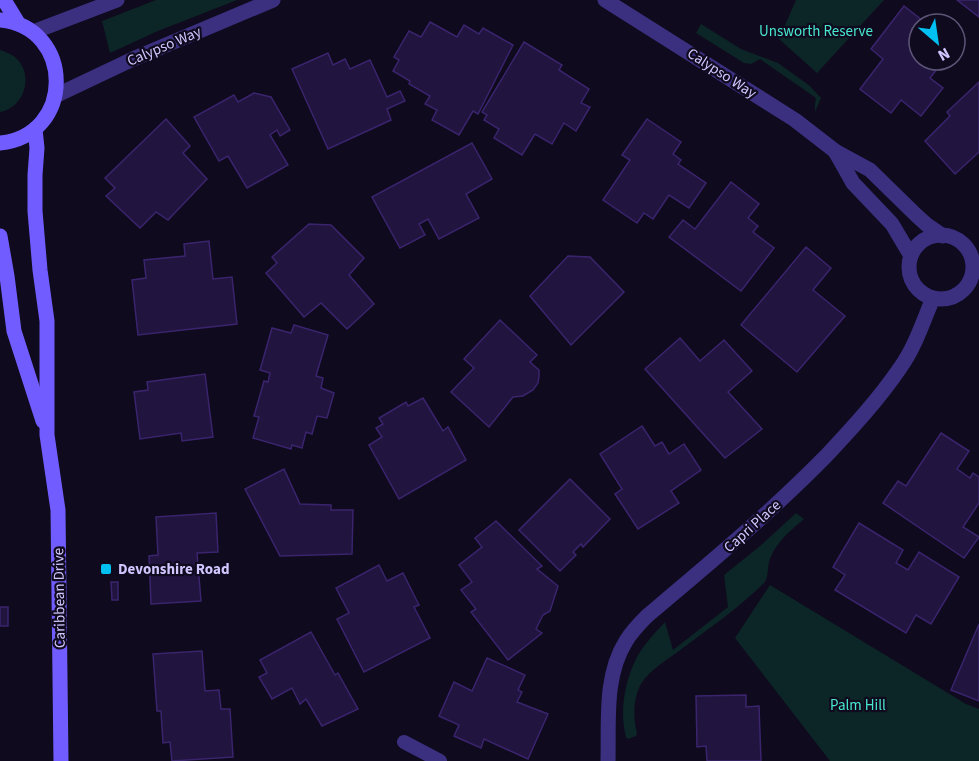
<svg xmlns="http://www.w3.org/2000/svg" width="979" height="761" font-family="'Source Sans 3',sans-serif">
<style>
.green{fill:#0c2527}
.building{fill:#21143f;stroke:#3a246d;stroke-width:1.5}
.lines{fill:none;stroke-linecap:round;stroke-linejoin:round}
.service{stroke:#3b3080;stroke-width:14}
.minor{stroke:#3b3080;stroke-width:15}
.secondary{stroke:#715dff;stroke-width:15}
.poi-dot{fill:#00c0f1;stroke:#0f0a1d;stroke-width:2}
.labels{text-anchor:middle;stroke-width:4.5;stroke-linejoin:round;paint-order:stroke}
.park-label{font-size:15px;fill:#48e8d0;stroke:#0f0a1d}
.street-label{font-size:15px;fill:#d2c6ff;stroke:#0f0a1d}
.poi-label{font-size:15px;font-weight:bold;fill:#d2c6ff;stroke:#0f0a1d;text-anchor:start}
</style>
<rect width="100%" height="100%" fill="#0f0a1d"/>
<g class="green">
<polygon points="156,0 237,0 158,31 110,53 102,21"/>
<polygon points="796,0 884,0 817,73 779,39"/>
<polygon points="701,24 741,49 778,63 810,86 821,98 815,112 815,104 816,98 760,59 751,64 744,63 696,33"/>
<path d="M 0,50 C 6,52 12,54 17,59 C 34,76 24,108 0,112 Z"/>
<path d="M 796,513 L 804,519 C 791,530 776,542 770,559 C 767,566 769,575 765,582 C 740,607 711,627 683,648 C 669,659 650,669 641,684 C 633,699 633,717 637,733 L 636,736 L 628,739 L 626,737 C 619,712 625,681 636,659 C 643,645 655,633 665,622 L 673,650 L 728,607 L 724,575 L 760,546 Z"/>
<polygon points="770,585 966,704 979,709 979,761 830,761 735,638"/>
</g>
<g class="building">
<polygon points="957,0 979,0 979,17"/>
<polygon points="904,6 927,24 919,24 919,60 944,60 930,78 943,88 921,116 901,100 891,113 860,89 883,59 871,49"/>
<polygon points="430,22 457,37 464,25 479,34 483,28 513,45 478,114 473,111 459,135 432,120 437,110 425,104 430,96 409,84 410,81 393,71 399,60 394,57 409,31 421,37"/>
<polygon points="524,42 562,65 559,70 589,89 581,103 590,107 576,131 564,123 552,144 535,134 522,155 494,138 499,129 484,120 487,115 482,112"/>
<polygon points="328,53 333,65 345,59 350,69 370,60 387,97 400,91 405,101 387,109 391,120 328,149 292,69"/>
<polygon points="979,82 979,152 955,174 925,141 950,116 947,112"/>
<polygon points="254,93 271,97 290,130 280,136 277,130 270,135 288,165 247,188 228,156 219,161 194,117 234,95 238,102"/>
<polygon points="166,119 190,146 183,153 207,179 168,220 156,212 140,228 106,196 115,188 105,178"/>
<polygon points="647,119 681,142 673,154 681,160 678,164 706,183 689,208 669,195 653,219 644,213 637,223 603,200 630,160 622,155"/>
<polygon points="472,143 492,179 466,194 479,218 439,239 428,219 419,224 425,235 400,248 372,197"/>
<polygon points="731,182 759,204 748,218 758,226 753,232 774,248 741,291 669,237 683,220 695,229"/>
<polygon points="309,224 331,225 364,258 349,275 374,304 347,329 321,303 304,317 266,273 277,263 272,257"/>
<polygon points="209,241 213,279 232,277 237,324 138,335 132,280 146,278 144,260 185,256 184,244"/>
<polygon points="806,247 831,268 813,290 845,316 797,372 741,325"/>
<polygon points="568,256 590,257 624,292 571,345 530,296"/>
<polygon points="500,320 537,355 530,362 539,370 539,376 538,383 533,390 523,396 513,397 489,427 451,392 474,368 464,359"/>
<polygon points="294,325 328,335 316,376 323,378 321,388 334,393 327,418 317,416 312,434 306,432 302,448 292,445 291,449 253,438 259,417 254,416 264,381 268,382 270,373 260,370 272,328 291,333"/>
<polygon points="680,338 700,361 724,340 752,371 728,392 762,429 725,458 645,369"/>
<polygon points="205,374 213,437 182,441 181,433 140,439 134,392 148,390 147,382"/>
<polygon points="423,398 443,431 448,427 466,460 399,499 369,445 382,437 376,428 383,424 379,418 406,402 408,406"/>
<polygon points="642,426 655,446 662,442 669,454 684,444 701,470 671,491 679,503 638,529 615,494 622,489 600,454"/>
<polygon points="941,433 969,451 957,469 970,478 973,473 979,477 979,503 963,527 979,537 964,558 883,503 898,481 906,486"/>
<polygon points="284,469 300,504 331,505 331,510 353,510 352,554 280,556 245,489"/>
<polygon points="570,479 610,519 583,547 581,544 573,552 576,555 560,571 519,530"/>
<polygon points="216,513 218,552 197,553 201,601 151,604 149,556 158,555 156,517"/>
<polygon points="496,521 542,566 537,569 558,586 550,611 543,615 536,629 542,633 508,660 471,612 476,609 461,590 472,582 459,565 482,547 475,538"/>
<polygon points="859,523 903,550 896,563 908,570 919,552 959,577 931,624 916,615 906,633 835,590 845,575 833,567"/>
<polygon points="379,565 387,581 403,573 419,605 414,607 430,638 364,672 337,619 349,613 336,588"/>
<polygon points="111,582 118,582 118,600 112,600"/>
<rect x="0" y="607" width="8" height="19"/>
<polygon points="979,624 979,701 951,690"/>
<polygon points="311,632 335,675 338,673 358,709 322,726 306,699 300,704 292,688 272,699 259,677 267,673 260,660"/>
<polygon points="202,651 205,691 219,690 221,709 230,709 233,757 172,761 170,742 163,743 161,711 157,711 153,654"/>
<polygon points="487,658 525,675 518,690 522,692 517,702 548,714 528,759 484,739 481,748 454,736 459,725 439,716 454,682 472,691"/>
<polygon points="746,695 746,707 759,706 761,761 707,761 706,746 697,747 696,696"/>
</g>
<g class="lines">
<polyline class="service" points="404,742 440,761"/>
<g class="minor">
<polyline points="605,0 795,120 835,151 870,170 916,215 927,225 943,236"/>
<polyline points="33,32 117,0"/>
<polyline points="55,96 133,59 273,0"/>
<polyline points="835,151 853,183 892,224 911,256"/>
<circle cx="941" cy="267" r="32"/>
<path d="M 608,761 C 609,721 604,676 626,641 C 632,631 640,623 647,616 C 710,563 770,513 827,455 C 853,427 879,399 900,368 C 915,347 923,322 933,298"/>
</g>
<g class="secondary">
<polyline points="4,0 18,23"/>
<path d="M 0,20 C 75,27 75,136 0,143"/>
<polyline points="35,129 37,148 35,175 35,211 40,270 47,321 47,435 58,510 61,761"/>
<polyline points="0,236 7,276 14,331 43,421"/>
</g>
</g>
<rect class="poi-dot" x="100" y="563" width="12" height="12" rx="3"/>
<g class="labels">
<g class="park-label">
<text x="816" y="36">Unsworth Reserve</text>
<text x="858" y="710">Palm Hill</text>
</g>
<g class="street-label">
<text transform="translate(164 46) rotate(-23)" y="5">Calypso Way</text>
<text transform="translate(722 73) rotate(33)" y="5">Calypso Way</text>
<text transform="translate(752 526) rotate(-42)" y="5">Capri Place</text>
<text transform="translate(59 598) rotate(-91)" y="5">Caribbean Drive</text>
</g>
<g class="poi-label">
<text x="118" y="574">Devonshire Road</text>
</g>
</g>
<g transform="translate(937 42) rotate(151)"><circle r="28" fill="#0f0a1d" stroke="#5d5577" stroke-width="1.5"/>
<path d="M0-4.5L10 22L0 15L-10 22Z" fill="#00c0f1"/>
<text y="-9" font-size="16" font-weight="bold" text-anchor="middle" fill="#d2c6ff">N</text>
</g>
</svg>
